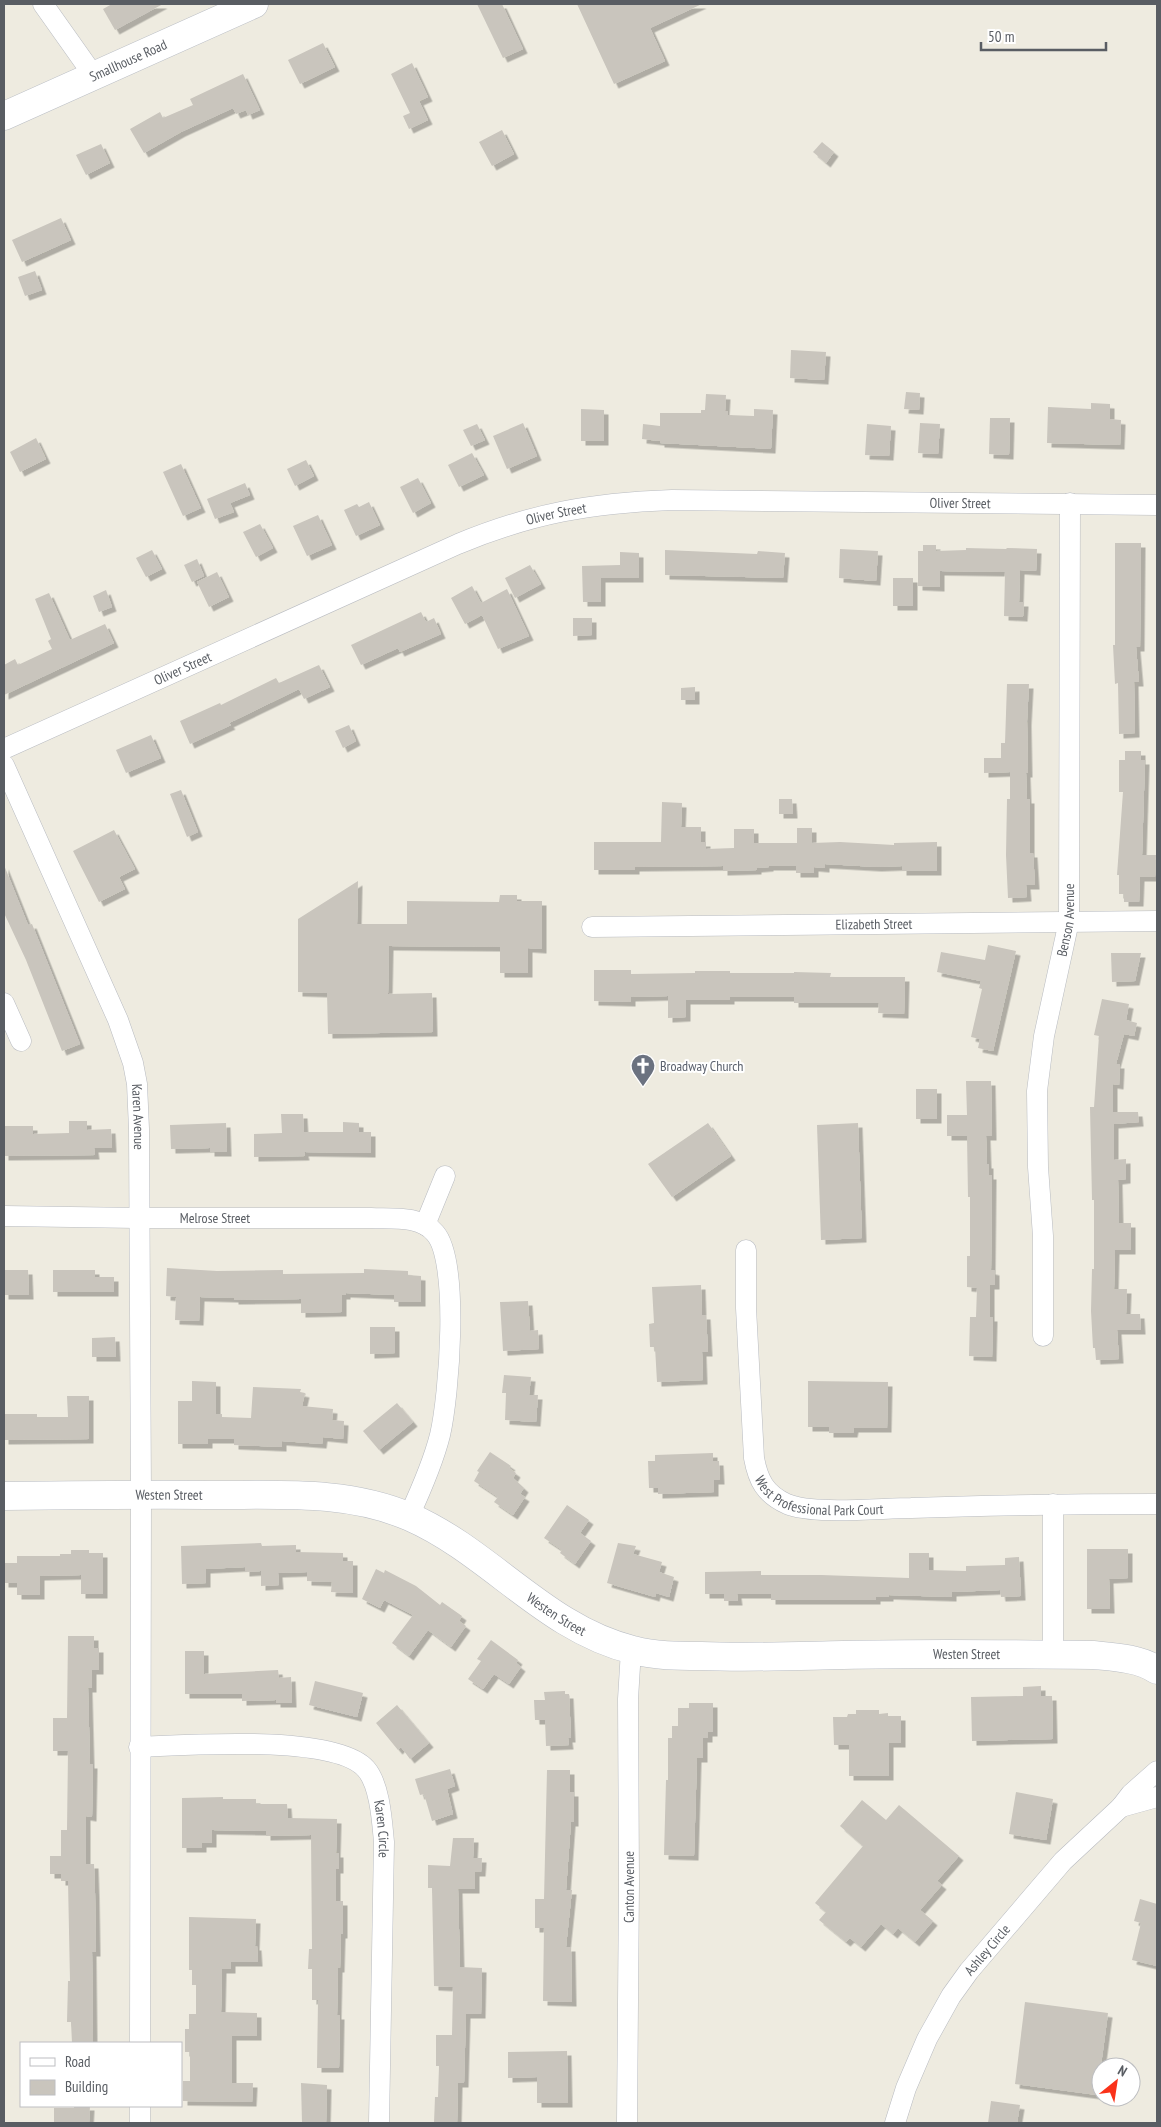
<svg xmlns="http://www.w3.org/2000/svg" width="1161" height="2127" font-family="'PT Sans Narrow',sans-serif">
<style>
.building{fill:#c9c5bd;filter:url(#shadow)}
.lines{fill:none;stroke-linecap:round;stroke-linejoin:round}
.street-casing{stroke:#b8bbc1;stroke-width:21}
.secondary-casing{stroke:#b9bdc4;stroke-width:29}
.street{stroke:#fff;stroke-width:20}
.secondary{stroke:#fff;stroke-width:28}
.labels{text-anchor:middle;stroke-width:4;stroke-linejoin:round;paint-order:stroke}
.street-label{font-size:14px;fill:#595d63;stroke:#fff}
.worship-label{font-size:14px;fill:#5b616d;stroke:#fff;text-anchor:start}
</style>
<defs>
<filter id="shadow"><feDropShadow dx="4.5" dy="4.5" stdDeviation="0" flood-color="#0004"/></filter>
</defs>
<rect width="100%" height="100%" fill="#eeebe0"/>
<g class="building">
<polygon points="112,4 163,4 115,30 103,9"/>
<polygon points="477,4 502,4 523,49 503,58"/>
<polygon points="577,4 702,4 650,28 665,61 614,84"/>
<polygon points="323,43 335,67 300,84 288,60"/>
<polygon points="412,63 428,97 419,101 428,120 409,129 403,116 410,113 391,74"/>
<polygon points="243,74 260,110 248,115 246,110 236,114 233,108 181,132 144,153 130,129 160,112 163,118 193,105 190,99"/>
<polygon points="502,130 514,154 492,166 479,142"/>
<polygon points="822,142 834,152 826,163 813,152"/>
<polygon points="101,144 110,163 86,175 76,155"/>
<polygon points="61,218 71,240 22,262 12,240"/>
<polygon points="35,271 42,290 25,296 18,277"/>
<polygon points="791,350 826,352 824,380 790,378"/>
<polygon points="906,392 920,393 919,410 904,409"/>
<polygon points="706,394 726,395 725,411 728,411 728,415 754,416 754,409 773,410 771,449 660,443 660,441 642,439 643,424 660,426 660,413 701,413 701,410 705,410"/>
<polygon points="1091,403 1110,404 1110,419 1121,420 1120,445 1047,443 1048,407 1091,409"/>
<polygon points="581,409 604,410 604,441 581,441"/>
<polygon points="990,418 1010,418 1009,455 989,454"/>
<polygon points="523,423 537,456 507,469 493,436"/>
<polygon points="920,423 940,424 938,454 918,453"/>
<polygon points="477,424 485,440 471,446 463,430"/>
<polygon points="867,424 891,426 889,456 865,455"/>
<polygon points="36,438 46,459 20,472 10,452"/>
<polygon points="472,453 484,475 459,487 448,465"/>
<polygon points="306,460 314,476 295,486 287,469"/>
<polygon points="181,464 201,508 183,516 163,472"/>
<polygon points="418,478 431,503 413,513 400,487"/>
<polygon points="245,483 250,495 230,503 234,512 215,519 207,499"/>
<polygon points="369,502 380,525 356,536 344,510 357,504 359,507"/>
<polygon points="318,515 332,545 307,556 293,526"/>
<polygon points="260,524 273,548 256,557 243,532"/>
<polygon points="1115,543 1141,543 1140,647 1136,647 1139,682 1134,682 1135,733 1119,734 1118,683 1115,684 1113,645 1115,645"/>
<polygon points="923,545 936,545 936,551 966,550 966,548 1006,549 1007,548 1037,549 1036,571 1020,570 1019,602 1024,602 1023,617 1004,616 1005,572 940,571 940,587 918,586 918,551 923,551"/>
<polygon points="840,549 878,551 876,581 839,578"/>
<polygon points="152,550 162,569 146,577 136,558"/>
<polygon points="665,550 757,554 758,551 785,553 783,578 665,575"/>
<polygon points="620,552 639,553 639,578 601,578 601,602 583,602 582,566 620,565"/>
<polygon points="197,559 204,576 192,582 184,565"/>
<polygon points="530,565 541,584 515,598 505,578"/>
<polygon points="217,572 229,597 209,607 197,582"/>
<rect x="893" y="578" width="20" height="28"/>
<polygon points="472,586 481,603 507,589 529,636 498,649 482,615 465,624 451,598"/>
<polygon points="106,590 112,607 99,612 93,596"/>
<polygon points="49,593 70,640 105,624 114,643 4,695 4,665 15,659 18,665 52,649 48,641 51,639 35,599"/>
<polygon points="421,612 426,622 434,618 441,634 400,652 398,648 361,665 351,645"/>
<polygon points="573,618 592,618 592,635 573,636"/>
<polygon points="319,665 330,687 304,699 299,689 229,723 231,725 190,744 180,721 220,703 221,705 276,678 279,683"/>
<polygon points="1007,684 1029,684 1027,721 1028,773 1026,773 1027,799 1030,799 1030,853 1033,853 1035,885 1026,885 1027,897 1008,898 1006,855 1007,799 1010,799 1010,772 984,773 984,758 1001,758 1001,743 1005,743"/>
<polygon points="695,687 695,700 681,700 681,688"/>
<polygon points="349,725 356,741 343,748 335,731"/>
<polygon points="151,735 161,758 126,773 116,750"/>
<polygon points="1125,751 1141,751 1141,760 1145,760 1142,855 1156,855 1155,877 1140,877 1139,902 1124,902 1124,894 1119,894 1119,875 1117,875 1123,792 1119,792 1119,760 1125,760"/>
<polygon points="181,790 198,832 187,837 170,794"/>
<polygon points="779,799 792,799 793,814 779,814"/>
<polygon points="662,802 682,803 681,827 701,827 701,842 706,842 706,849 734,848 734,829 754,829 754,843 797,843 797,828 812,828 812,843 840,842 894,845 894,843 937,842 937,871 902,871 902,866 877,867 825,864 825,868 814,867 814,873 796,873 796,866 769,866 769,867 757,868 757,870 723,871 723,866 635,867 635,870 594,870 594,842 661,842"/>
<polygon points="114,830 135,869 119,877 125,889 99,902 73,851"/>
<polygon points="4,865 28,925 32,924 80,1044 62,1051 26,960 4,913"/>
<polygon points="358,881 357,924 407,924 407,901 499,902 500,895 517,895 517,901 542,901 542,949 528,948 528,973 500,973 500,947 389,946 388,994 432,993 433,1032 328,1034 327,993 298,992 298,919"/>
<polygon points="988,945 1016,951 993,1051 978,1048 980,1039 971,1037 982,989 979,988 981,981 937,972 941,952 985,960"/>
<polygon points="1111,953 1141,953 1135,981 1112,982"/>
<polygon points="594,970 631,970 631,974 695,973 695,971 730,971 730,973 794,973 794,972 831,973 830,977 905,977 904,1014 878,1013 879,1003 794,1003 794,997 730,997 730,1000 686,1000 686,1017 668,1018 668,996 631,997 631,1002 594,1001"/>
<polygon points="1102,999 1129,1004 1126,1020 1137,1023 1134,1036 1124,1034 1116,1064 1120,1064 1119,1085 1113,1084 1113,1112 1138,1112 1139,1122 1114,1124 1114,1160 1126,1159 1126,1179 1118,1180 1119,1223 1131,1223 1131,1250 1115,1250 1114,1289 1127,1289 1126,1314 1140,1314 1141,1330 1117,1330 1119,1359 1096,1360 1095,1348 1093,1348 1091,1311 1092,1269 1094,1269 1094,1200 1092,1200 1090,1107 1094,1107 1099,1036 1094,1035"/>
<polygon points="966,1081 991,1081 992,1136 986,1136 987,1164 989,1164 989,1175 992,1175 991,1270 995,1271 995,1285 990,1285 990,1317 993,1317 992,1357 969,1356 970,1317 976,1317 977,1288 967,1287 967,1256 970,1256 970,1197 968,1197 967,1136 947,1136 947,1115 967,1115"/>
<rect x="916" y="1089" width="21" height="30"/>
<polygon points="281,1114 303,1114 304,1132 343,1132 343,1122 359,1123 359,1132 371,1132 371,1153 304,1152 305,1156 254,1157 254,1134 282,1133"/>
<polygon points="69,1121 87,1121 87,1130 111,1129 112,1148 94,1148 95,1155 4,1156 4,1126 33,1126 33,1134 69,1133"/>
<polygon points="226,1123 227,1152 210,1152 210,1148 171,1149 170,1125"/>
<polygon points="708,1123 731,1156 672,1197 648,1164"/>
<polygon points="858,1123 862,1238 821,1240 817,1125"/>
<polygon points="167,1268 217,1271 283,1270 283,1274 364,1273 364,1269 408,1271 408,1275 421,1276 421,1302 394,1302 394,1295 346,1293 346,1295 342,1295 342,1312 301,1313 301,1299 234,1300 234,1298 200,1297 199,1321 175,1320 176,1297 166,1296"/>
<polygon points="4,1270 28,1270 29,1295 4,1295"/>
<polygon points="53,1270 95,1270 95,1277 114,1277 114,1292 53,1292"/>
<polygon points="701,1285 702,1315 706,1315 708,1352 702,1352 703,1380 657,1382 655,1347 650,1347 649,1324 654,1323 652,1287"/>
<polygon points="528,1301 530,1331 538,1330 539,1349 503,1351 500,1302"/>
<polygon points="370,1327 395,1327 395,1353 370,1354"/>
<polygon points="115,1337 116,1357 92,1357 92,1338"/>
<polygon points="504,1375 531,1377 529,1395 538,1395 536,1422 505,1420 506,1393 502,1393"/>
<polygon points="192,1381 216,1382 216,1414 222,1414 222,1417 251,1418 253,1387 301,1389 300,1392 305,1393 302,1406 333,1409 332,1420 344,1421 343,1439 323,1437 322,1444 282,1441 282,1447 234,1445 234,1439 208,1439 208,1444 178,1444 178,1401 192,1401"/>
<polygon points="808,1381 888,1382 887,1428 854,1428 853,1433 829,1433 829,1427 808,1427"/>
<polygon points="67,1396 89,1396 89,1439 4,1440 4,1414 37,1414 37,1417 68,1417"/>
<polygon points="397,1403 413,1422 379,1450 363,1431"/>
<polygon points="490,1452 511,1466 509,1468 516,1473 513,1478 524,1488 520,1494 525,1497 513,1515 494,1502 498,1497 474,1481 479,1472 477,1471"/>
<polygon points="713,1453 713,1461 719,1461 720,1480 714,1480 714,1492 658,1494 658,1488 649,1488 648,1461 655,1461 655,1455"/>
<polygon points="567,1505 589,1520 580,1533 591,1541 575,1564 560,1553 562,1550 544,1538"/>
<polygon points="261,1543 262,1546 296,1545 296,1552 343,1553 343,1561 353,1561 353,1593 331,1592 332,1582 307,1581 307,1572 278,1573 279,1585 261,1586 261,1571 245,1572 245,1567 206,1569 206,1583 182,1584 181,1546"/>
<polygon points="618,1543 636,1546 633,1554 662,1562 659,1572 674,1577 669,1597 656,1593 655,1597 607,1583"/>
<polygon points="1087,1549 1128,1549 1128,1578 1109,1579 1110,1609 1087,1609"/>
<polygon points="71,1550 89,1550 89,1553 103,1553 103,1594 81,1594 81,1575 40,1576 40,1595 17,1595 17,1583 4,1583 4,1563 17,1563 17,1556 60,1556 60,1554 71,1554"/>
<polygon points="909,1553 929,1553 929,1570 966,1571 966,1566 1005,1565 1005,1558 1019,1557 1021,1596 1001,1597 1000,1590 952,1592 952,1597 889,1595 889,1597 876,1597 876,1600 771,1600 771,1594 737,1594 738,1601 724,1601 724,1594 705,1594 705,1572 761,1571 761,1575 821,1575 909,1578"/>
<polygon points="376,1569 384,1573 385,1570 416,1586 440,1605 442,1602 462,1616 459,1621 466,1626 451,1647 428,1630 409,1656 392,1643 413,1615 384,1600 380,1608 362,1599"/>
<polygon points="68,1636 94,1636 94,1648 99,1648 99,1670 92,1670 92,1688 88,1688 90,1764 93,1764 92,1817 86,1816 86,1864 94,1864 95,1893 96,1952 92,1952 93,2043 72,2043 71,2022 67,2022 68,1981 70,1981 68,1881 61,1881 61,1874 50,1874 50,1856 61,1856 61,1830 67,1830 68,1751 53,1751 53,1718 67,1718"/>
<polygon points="491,1640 518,1660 516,1663 521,1667 509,1684 494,1674 483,1689 468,1679 481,1661 477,1659"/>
<polygon points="185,1651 204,1651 204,1674 278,1670 279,1678 291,1677 292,1703 276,1703 276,1700 242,1701 242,1694 185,1694"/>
<polygon points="315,1681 363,1693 357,1717 309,1705"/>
<polygon points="1041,1686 1041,1696 1052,1696 1053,1739 972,1741 971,1697 1023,1696 1023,1687"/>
<polygon points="565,1691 565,1694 569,1694 571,1738 568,1738 569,1745 546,1746 545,1720 535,1720 534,1700 545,1700 544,1692"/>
<polygon points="689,1703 713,1703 713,1732 708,1732 708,1738 703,1738 703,1758 697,1758 694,1856 664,1855 666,1780 668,1780 668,1738 672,1738 672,1726 678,1726 678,1708 689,1708"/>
<polygon points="397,1705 429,1743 410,1759 401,1747 398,1750 376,1723"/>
<polygon points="856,1710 879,1710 879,1714 888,1713 888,1716 901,1716 901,1743 889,1743 889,1776 849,1776 849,1745 834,1745 833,1717 847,1717 848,1714 856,1714"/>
<polygon points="450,1769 455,1786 447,1789 453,1814 432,1821 424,1794 420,1795 415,1779"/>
<polygon points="547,1770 570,1770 570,1792 574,1792 574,1822 571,1822 566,1890 572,1890 566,1947 571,1947 572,2002 543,2001 544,1928 535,1928 535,1899 544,1899"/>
<polygon points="1016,1792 1053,1799 1046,1840 1009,1834"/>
<polygon points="223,1797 223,1799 256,1799 256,1804 287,1804 288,1818 337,1819 336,1853 339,1853 339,1869 336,1869 336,1901 343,1901 343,1934 341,1934 340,1968 338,1968 337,2015 340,2015 339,2068 317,2068 318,2000 312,2000 312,1969 308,1969 309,1949 312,1949 311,1835 266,1836 266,1831 212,1830 212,1843 202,1843 202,1848 182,1848 182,1798"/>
<polygon points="862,1800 886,1820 899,1805 959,1856 937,1881 942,1885 920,1910 933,1921 915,1942 898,1928 893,1934 881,1924 861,1947 850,1938 846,1942 819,1920 826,1912 815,1903 863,1846 840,1826"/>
<polygon points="453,1838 474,1838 473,1858 482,1858 481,1872 475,1872 475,1889 458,1889 460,1967 482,1968 481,2014 466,2014 464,2083 458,2083 457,2123 434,2123 435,2097 438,2097 439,2066 436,2066 436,2035 452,2035 453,1987 434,1986 432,1888 428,1888 428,1865 450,1866"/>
<polygon points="1140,1899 1157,1904 1157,1966 1132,1960 1141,1923 1134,1921"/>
<polygon points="189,1917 256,1919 255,1946 257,1946 258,1962 231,1962 231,1969 222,1969 221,2012 257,2013 257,2036 232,2036 232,2083 253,2083 252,2102 183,2101 183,2081 190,2081 190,2052 185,2052 185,2029 189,2029 189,2014 196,2014 196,1985 192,1985 192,1970 189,1970"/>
<polygon points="1025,2002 1108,2013 1097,2095 1015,2084"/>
<polygon points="567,2051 568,2103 537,2103 537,2077 508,2078 508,2052"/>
<polygon points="301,2083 327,2085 326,2123 302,2123"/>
<polygon points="991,2101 1020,2105 1017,2123 988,2123"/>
<polygon points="74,2106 90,2106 89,2123 54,2123 54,2108 74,2108"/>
</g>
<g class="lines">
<defs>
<g id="street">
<polyline points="43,4 94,76"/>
<path id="s1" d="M 4,749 L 458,544 C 533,513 591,503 672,500 L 1157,505"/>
<path id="s2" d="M 4,765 L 118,1020 L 133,1063 L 137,1084 L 139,1129 L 141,1494 L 140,2043"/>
<path id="s3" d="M 592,927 L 1157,921"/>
<polyline points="4,1003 21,1041"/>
<path id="s4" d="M 4,1216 L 138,1218 L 371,1218 C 392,1219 420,1215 435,1233 C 460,1261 449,1397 440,1435 C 433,1463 421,1490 409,1516"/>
<polyline points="425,1225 445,1176"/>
<path id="s5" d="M 746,1250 L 746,1308 L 754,1458 C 758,1480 765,1494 787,1504 C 813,1515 881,1508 911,1508 C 993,1505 1075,1504 1157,1504"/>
<path id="s6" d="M 1043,1336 L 1043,1236 L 1038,1167 L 1037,1091 L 1044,1036 L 1069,921 L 1070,503"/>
<polyline points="1053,1504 1053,1655"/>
<path id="s7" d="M 139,1747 C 186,1745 335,1734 366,1769 C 380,1785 382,1821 384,1842 L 379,2123"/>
<polyline points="1121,1807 1157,1797"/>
<polyline points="140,2123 140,2106"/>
<path id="s8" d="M 627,2123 L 629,1882 L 628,1699 L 631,1650"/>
<path id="s9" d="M 895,2123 L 906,2088 L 927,2039 L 951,1996 L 969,1971 L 1063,1861 L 1121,1807 L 1131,1794 L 1157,1771"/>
</g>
<g id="secondary">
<path id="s10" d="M 4,116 L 254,4"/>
<path id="s11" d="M 4,1496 C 76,1495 148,1494 220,1495 C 284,1495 350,1491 410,1517 C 490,1552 546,1629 633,1650 C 655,1656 678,1656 701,1656 C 748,1658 795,1656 843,1655 C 926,1653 1010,1654 1093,1655 C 1114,1657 1139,1658 1157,1670"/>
</g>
</defs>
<use href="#street" class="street-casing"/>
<use href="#secondary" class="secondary-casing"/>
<use href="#street" class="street"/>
<use href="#secondary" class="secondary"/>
</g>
<defs>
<symbol id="church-pin" viewBox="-11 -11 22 30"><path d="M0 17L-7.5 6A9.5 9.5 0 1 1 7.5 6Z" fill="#6b7280" stroke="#fff"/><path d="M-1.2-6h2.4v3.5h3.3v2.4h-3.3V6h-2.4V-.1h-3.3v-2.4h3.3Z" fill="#fff"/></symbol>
</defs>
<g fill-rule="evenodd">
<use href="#church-pin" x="629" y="1052" width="28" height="38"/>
</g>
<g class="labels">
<g class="street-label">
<text dy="5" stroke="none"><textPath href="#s10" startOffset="136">Smallhouse Road</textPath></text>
<text dy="5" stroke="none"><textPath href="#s1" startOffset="1006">Oliver Street</textPath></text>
<text dy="5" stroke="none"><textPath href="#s1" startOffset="601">Oliver Street</textPath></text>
<text dy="5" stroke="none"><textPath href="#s1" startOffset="196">Oliver Street</textPath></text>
<text dy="5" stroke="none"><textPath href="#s6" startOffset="419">Benson Avenue</textPath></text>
<text dy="5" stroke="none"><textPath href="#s3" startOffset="282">Elizabeth Street</textPath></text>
<text dy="5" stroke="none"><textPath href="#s2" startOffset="379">Karen Avenue</textPath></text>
<text dy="5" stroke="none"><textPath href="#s4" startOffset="211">Melrose Street</textPath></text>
<text dy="5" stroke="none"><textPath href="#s5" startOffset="296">West Professional Park Court</textPath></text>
<text dy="5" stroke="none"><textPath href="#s11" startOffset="165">Westen Street</textPath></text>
<text dy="5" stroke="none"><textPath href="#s11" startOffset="585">Westen Street</textPath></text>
<text dy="5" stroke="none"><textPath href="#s11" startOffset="1004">Westen Street</textPath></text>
<text dy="5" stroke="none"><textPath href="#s7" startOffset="295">Karen Circle</textPath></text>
<text dy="5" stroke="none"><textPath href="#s8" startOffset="236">Canton Avenue</textPath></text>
<text dy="5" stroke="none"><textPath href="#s9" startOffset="198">Ashley Circle</textPath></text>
</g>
<g class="worship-label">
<text x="660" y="1071">Broadway Church</text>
</g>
</g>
<rect width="1161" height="2127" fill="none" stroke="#595d63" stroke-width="10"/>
<rect x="20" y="2042" width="162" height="65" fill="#ffffff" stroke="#bdbec1"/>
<rect x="30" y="2058" width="25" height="8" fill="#ffffff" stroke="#bdbec1"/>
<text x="65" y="2067" font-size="15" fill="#595d63">Road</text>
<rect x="30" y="2080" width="25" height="15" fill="#c9c5bd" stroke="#bdbec1"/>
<text x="65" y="2092" font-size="15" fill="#595d63">Building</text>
<g transform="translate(1116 2082) rotate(30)"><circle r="24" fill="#ffffff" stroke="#bdbec1"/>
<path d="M0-4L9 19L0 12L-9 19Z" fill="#fa321a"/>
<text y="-8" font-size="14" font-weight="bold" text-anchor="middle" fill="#595d63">N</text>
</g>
<path d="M981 42v8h125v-8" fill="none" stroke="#595d63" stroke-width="2.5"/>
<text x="988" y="42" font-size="15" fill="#595d63" stroke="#ffffff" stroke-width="4" paint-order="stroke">50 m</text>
</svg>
